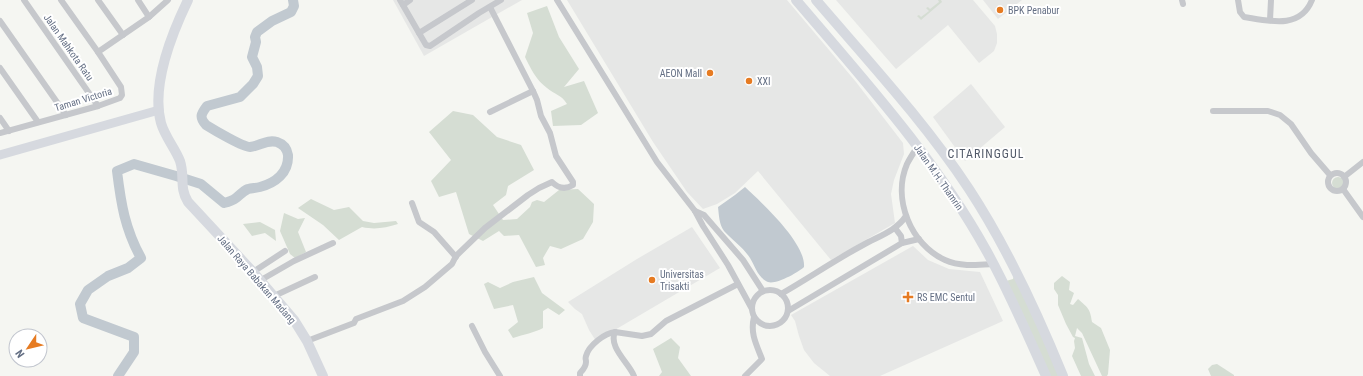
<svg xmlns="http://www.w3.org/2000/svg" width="1363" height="376" font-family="'Roboto Condensed',sans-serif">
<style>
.built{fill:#e6e7e6}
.green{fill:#d5ddd3}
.water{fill:#c1c9d0}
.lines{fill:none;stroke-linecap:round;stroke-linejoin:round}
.river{stroke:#c1c9d0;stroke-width:10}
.street{stroke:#c6c8cc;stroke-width:6}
.secondary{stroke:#d6d9df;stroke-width:9}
.primary{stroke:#d6d9df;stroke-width:10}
.poi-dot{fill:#e67b22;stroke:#fff;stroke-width:1.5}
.labels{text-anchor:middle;stroke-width:4;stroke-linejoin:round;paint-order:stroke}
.poi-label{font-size:10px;fill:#646f84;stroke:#fff;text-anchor:start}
.street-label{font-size:10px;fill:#646f84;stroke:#fff}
.quarter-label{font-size:12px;letter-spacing:1px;fill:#525a69;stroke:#fff}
</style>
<rect width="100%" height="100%" fill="#f5f6f2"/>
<g class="built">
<polygon points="393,0 522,0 424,56"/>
<polygon points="567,0 787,0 856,82 903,143 904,154 894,180 891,194 895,223 831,260 758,171 735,193 717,204 703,209 687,192 653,142"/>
<polygon points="836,0 973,0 995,26 997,34 997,43 994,51 979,63 948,25 896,69"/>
<polygon points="983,0 1022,0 998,19"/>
<polygon points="971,84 1005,127 965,161 933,117"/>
<polygon points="692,227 720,268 596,341 589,330 582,314 575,309 568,302 637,259"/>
<polygon points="913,246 928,260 949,269 980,272 1003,321 880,376 830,376 814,363 804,350 799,336 795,321 791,315"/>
</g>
<g class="green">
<polygon points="938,0 941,0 942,2 921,20 917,16 919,15 921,17 929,11 926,8 928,7 930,9 939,2"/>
<path d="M 547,6 L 559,37 L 579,69 L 564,87 L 584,81 L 598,113 L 581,125 L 553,126 L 551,111 L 567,104 C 561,94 555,95 547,88 C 536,80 531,69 525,57 L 533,33 L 527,13 Z"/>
<polygon points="453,111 473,115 497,137 521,145 534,170 508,186 506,195 493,205 503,220 517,219 530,207 532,202 537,200 544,202 559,190 578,189 594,204 593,222 583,239 561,249 550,246 543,258 545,265 536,267 519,235 504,236 499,231 483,241 469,234 456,192 439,197 431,181 451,160 429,132"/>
<circle cx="1338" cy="183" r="6"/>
<path d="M 311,199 L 334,210 L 349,207 L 363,221 L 374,223 L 396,221 L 398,224 C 385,228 375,230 362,227 L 339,240 L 323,225 L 298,208 Z"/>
<polygon points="284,213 298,219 305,218 298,232 306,252 295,258 290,254 280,231"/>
<polygon points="260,222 275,230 276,241 265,233 252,236 243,224"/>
<polygon points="1014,275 1060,376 1049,376 1006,281 1013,279"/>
<path d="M 1062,276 L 1070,282 L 1069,290 L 1074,293 L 1070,304 L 1073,305 L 1078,299 C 1088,308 1090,308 1092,322 L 1101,328 L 1110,350 L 1108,374 L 1107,376 L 1102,376 L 1082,333 L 1077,328 L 1075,336 L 1082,338 L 1089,364 L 1095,376 L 1081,376 L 1072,356 L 1075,348 L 1074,341 L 1075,338 L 1073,337 L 1066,324 L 1058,305 L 1058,295 L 1054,289 L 1054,283 Z"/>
<path d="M 534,277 L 542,293 L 565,310 L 559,315 L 548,308 L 543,311 L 543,328 C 534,333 524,334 513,338 L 508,330 L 518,322 L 513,305 L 494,309 L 484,284 L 488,282 L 500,288 L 513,282 Z"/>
<polygon points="671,338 680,347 678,358 691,376 659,376 662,372 653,349"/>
<polygon points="1217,364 1234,375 1234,376 1211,376 1208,369 1212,365"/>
</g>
<path class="water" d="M 745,187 C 762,203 806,243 804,267 C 799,272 776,285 768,282 C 758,278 755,266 750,258 C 743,247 732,240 724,231 C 719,224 719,215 718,207 L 735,195 Z"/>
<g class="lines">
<path class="river" d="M 118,376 L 134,352 L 134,337 L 83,318 L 80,304 L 88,290 L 108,276 L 128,268 L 141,258 C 125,229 121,204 117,171 L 134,164 L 176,176 L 201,184 L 224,203 C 228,202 232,201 236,198 C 240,195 243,191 248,189 C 252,188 256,188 260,187 C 275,183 289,173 288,155 C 287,149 283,144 277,142 C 267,139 260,146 250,147 C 243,147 214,130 206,125 C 199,117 201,114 207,106 L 240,97 L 253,84 L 258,76 L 257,67 L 252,57 L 256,42 L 255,37 L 257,32 L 272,21 L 291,12 L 294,6 L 293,0"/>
<g class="street">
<polyline points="24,0 98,106"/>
<polyline points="61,0 98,52"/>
<polyline points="98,0 123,35"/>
<polyline points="138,0 149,17"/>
<polyline points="400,0 419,33 472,0"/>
<polyline points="557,0 657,162 695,211 703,226 728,265 752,309"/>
<polyline points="1182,0 1183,4"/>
<path d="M 1238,0 L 1240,12 L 1244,17 C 1269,21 1300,30 1312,0"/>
<polyline points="403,5 410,0"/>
<polyline points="1270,20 1271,0"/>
<polyline points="0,21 66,115"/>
<polyline points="419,33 426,45 430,46 479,13 501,0"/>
<polyline points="0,68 38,122"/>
<polyline points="1213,111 1268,111 1280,115 1291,124 1311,153 1330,175"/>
<polyline points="490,112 533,91"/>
<polyline points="0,118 9,131"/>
<polyline points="0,133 98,106 120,98 122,95 121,87 98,52 149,17 168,0"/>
<path d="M 918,146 C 914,152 910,158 907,164 C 892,199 911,245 945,260 C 960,267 978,265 994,264"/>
<circle cx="1337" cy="182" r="9"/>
<polyline points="1344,177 1363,162"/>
<polyline points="1343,189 1363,217"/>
<polyline points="412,203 419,222 434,232 456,257"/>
<polyline points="695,211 704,215 743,260 763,291"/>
<polyline points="895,228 901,236 902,243"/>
<polyline points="253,272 285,251"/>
<polyline points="261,280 294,261 333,243"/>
<circle cx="770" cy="308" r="18"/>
<path d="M 781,294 C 809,278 835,260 863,245 C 879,236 896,231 906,216"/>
<polyline points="274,296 315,277"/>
<polyline points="788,311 902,243 919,239"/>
<polyline points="472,326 485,352 500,376"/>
<path d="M 307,341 L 354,323 L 356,319 L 403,301 L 425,287 L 452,264 L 456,256 L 485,228 L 528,195 L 539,188 L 552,182 C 558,188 565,190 573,185 L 573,182 L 556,156 L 550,133 L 541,116 L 537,100 L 533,91 L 490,7"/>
<path d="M 580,376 L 580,373 C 583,370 586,367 586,362 C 586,358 585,360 586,356 C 589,345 605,333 615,332"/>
<path d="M 634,376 C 629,363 608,347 615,332 L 642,336 L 651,334 L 666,321 L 738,284"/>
<path d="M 745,376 L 762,359 C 756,344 750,333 754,317"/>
</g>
<polyline class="secondary" points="0,155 159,110"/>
<g class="primary">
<path d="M 188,0 C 172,33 151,86 161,123 C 165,137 175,148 180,161 C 185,176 179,188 188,202 L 253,272 L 294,320 L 307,341 L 323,376"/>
<path d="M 796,0 C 864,80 935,158 986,250 C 1009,291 1027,334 1046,376"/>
<path d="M 816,0 C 869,62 924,121 969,189 C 1007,247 1037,312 1063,376"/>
</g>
</g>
<g class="poi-dot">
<circle cx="1000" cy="10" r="4"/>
<circle cx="710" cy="73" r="4"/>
<circle cx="749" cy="81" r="4"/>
<circle cx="652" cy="280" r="4"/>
<path d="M906 291h4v4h4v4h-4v4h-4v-4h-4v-4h4z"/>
</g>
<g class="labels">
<g class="poi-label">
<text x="1008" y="14">BPK Penabur</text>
<text x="702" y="77" text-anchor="end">AEON Mall</text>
<text x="757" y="85">XXI</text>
<text x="660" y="278">Universitas<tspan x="660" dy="12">Trisakti</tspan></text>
<text x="917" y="301">RS EMC Sentul</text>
</g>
<g class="street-label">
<text transform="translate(69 47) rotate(55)" y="4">Jalan Mahkota Ratu</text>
<text transform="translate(83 99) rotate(-17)" y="4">Taman Victoria</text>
<text transform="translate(939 177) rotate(55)" y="4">Jalan M.H. Thamrin</text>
<text transform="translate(257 279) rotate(49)" y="4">Jalan Raya Babakan Madang</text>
</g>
<g class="quarter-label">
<text x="986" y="158">CITARINGGUL</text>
</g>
</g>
<g transform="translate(28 348) rotate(235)"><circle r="19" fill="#ffffff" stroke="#c1c5ce"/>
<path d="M0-3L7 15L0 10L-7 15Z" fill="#e67b22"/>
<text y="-6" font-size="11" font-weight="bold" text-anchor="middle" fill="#646f84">N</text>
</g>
</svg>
